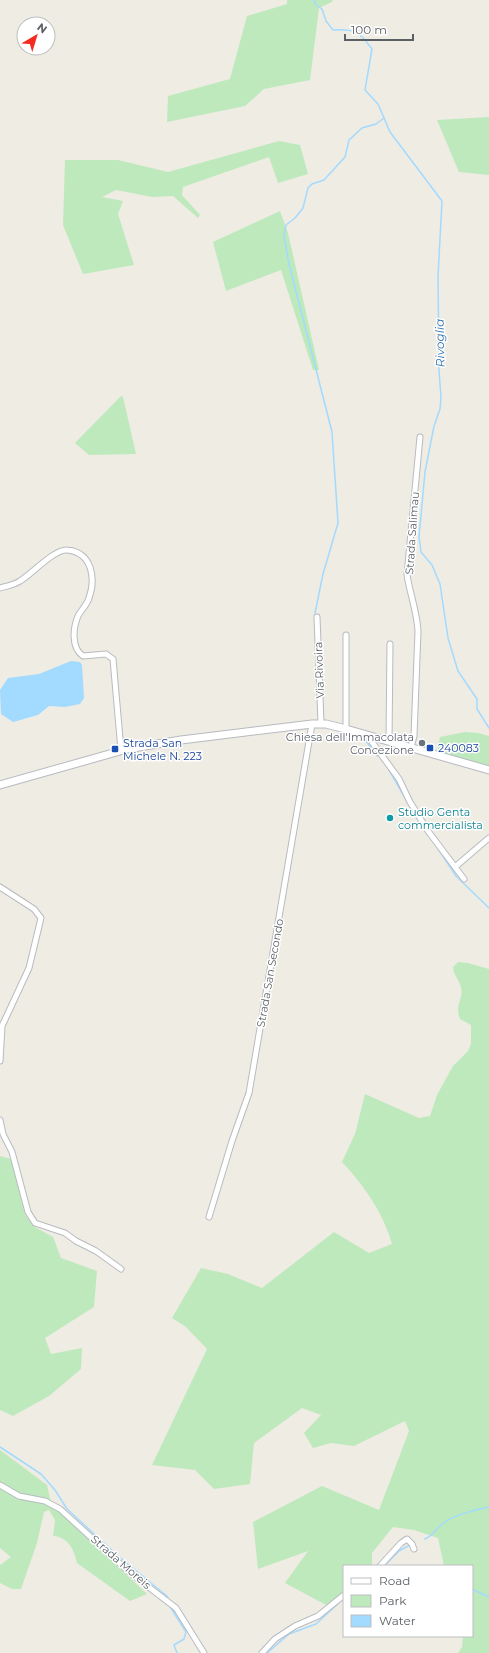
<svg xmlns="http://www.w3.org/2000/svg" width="489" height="1653" font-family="Montserrat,sans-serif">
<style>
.green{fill:#bee9bd}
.water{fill:#a3daff}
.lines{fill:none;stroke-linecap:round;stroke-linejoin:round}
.stream{stroke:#a3daff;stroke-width:1.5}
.street-casing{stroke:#b8bbc0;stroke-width:7}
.secondary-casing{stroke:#b6bac0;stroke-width:9}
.street{stroke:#fff;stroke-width:5}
.secondary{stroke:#fff;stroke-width:7}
.worship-dot{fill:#6b7280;stroke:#fff;stroke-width:1.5}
.transit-dot{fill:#1a4fb4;stroke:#fff;stroke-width:1.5}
.culture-dot{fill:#0f9aa8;stroke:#fff;stroke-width:1.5}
.labels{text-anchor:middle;stroke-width:3;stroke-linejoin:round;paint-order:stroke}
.street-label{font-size:11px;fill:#5b6065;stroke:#fff}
.worship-label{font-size:11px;fill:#5b616d;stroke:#fff;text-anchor:end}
.transit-label{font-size:11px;fill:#164399;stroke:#fff;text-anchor:start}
.culture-label{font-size:11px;fill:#0d838f;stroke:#fff;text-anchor:start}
.water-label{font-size:12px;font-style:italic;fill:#3575b1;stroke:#fff}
</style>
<rect width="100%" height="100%" fill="#efece3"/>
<g class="green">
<polygon points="287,0 333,0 332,2 319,8 310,80 264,89 245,106 167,122 168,96 230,79 247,16 287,4"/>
<polygon points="489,117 489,175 459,172 437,120"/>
<polygon points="279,141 300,145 308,174 278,183 269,157 183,187 182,195 200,215 198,218 173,196 152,197 116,190 102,197 123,201 118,214 134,265 83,274 63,225 65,160 118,160 168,172"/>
<polygon points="280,211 288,233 319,370 313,370 281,270 226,291 213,242"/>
<polygon points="121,396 123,397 136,454 89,455 75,443"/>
<polygon points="465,732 478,733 489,736 489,766 437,752 440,737"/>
<path d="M 458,962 L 468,963 L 489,969 L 489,1653 L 458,1653 L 462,1647 L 463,1636 L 472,1636 L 472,1566 L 444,1566 L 438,1538 L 414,1530 L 393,1527 L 372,1553 L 372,1566 L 344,1566 L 344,1592 L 326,1605 L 285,1583 L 308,1551 L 258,1569 L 253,1522 L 322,1486 L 379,1510 L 409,1431 L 405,1421 L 354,1446 L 331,1443 L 313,1448 L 304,1433 L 321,1415 L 302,1408 L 254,1443 L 250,1484 L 214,1489 L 195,1470 L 152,1465 L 207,1349 L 186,1327 L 172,1318 L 201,1268 L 228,1274 L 262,1288 L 334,1232 L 369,1253 L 392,1244 C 384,1214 363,1184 342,1162 L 355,1134 L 365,1094 L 419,1118 L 430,1116 L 437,1095 L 453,1066 L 468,1051 L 471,1044 L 471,1025 L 460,1019 C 454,1004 464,999 461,988 C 460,980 453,975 453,967 Z"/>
<polygon points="0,1156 11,1159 25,1215 33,1226 53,1237 61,1258 97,1271 94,1307 45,1338 51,1354 82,1348 81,1369 49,1396 13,1416 0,1410"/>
<path d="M 0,1450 L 47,1485 L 50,1499 L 55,1508 L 147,1594 L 130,1601 L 77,1563 C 74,1549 68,1537 53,1536 L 55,1520 L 49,1510 L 44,1512 L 37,1543 L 21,1589 L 12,1589 L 0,1583 L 0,1565 L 11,1557 L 0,1548 Z"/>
</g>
<polygon class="water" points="71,661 80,662 82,665 84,698 80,704 65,707 49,706 38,715 13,722 1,714 0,690 8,678 39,674"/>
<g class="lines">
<g class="stream">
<path d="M 314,0 L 315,4 L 322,9 L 326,21 L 333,30 C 355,29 359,31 372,49 L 365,90 L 378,104 L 390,132 L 442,201 L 438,276 L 439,371 L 441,397 L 440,409 L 434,426 L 425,472 L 419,537 L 421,552 L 432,565 L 440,584 L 448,638 L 458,671 L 477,699 L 477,709 L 489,728"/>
<polyline points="315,613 323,574 338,523 332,432 289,264 284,236 286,225 295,218 303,208 308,188 312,184 324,180 345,157 349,140 362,128 376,124 384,118"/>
<polyline points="363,737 377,756"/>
<polyline points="389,770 415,815"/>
<polyline points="435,844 456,876 489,908"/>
<polyline points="0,1447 41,1474 55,1490 67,1509 118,1556 168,1597"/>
<path d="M 425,1539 C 437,1533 433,1531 441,1525 C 452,1515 475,1510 489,1507"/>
<polyline points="384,1566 399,1551 410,1545"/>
<polyline points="472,1589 489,1597"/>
<polyline points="169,1605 186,1632 184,1639 174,1645 177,1653"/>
<polyline points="267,1653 289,1634 316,1624 344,1598"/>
</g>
<defs>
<g id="street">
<path d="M 0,588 C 7,586 14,585 20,581 C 32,574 55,548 68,550 C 92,553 96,578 89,598 C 87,605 81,610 78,616 C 73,628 71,648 83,656 L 106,654 L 113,659 L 121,750"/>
<polyline points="317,617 321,723"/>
<polyline points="346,729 346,635"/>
<polyline points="371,736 372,742 399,779 410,802 428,831 455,867 489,838"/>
<polyline points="389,741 390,644"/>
<path d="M 411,747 L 414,736 L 418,631 C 417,612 410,594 407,575 L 420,437"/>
<polyline points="455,867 464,879"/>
<polyline points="0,887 34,909 41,918 29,968 2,1026 0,1061"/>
<polyline points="0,1120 3,1134 12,1152 28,1212 35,1223 65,1233 76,1241 96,1251 121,1269"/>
<polyline points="209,1217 232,1141 249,1093 312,724"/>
<polyline points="0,1485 19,1496 45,1501 60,1509 129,1572 176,1608 204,1653"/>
<polyline points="380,1566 401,1543 407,1539 412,1544 414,1549"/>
<polyline points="262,1653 275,1639 295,1626 318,1616 344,1595"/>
</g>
<polyline id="secondary" points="0,785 127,749 181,740 312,724 326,724 346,729 489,770"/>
</defs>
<use href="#street" class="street-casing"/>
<use href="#secondary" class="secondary-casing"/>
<use href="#street" class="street"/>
<use href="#secondary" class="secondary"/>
</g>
<circle class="worship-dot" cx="422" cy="743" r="4"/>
<g class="transit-dot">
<rect x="426" y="744" width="8" height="8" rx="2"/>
<rect x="111" y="745" width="8" height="8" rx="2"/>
</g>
<circle class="culture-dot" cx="390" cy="818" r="4"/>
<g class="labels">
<g class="street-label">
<text transform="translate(412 533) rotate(-86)" y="4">Strada Salimau</text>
<text transform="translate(319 670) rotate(-92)" y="4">Via Rivoira</text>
<text transform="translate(270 973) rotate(-80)" y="4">Strada San Secondo</text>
<text transform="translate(121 1562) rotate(41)" y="4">Strada Moreis</text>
</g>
<g class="worship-label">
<text x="414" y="741">Chiesa dell′Immacolata<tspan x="414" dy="13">Concezione</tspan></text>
</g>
<g class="transit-label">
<text x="123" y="747">Strada San<tspan x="123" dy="13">Michele N. 223</tspan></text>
<text x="438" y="752">240083</text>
</g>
<g class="culture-label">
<text x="398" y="816">Studio Genta<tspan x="398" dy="13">commercialista</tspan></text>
</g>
<g class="water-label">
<text transform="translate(440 343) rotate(-91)" y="4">Rivoglia</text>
</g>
</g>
<rect x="343" y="1565" width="130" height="72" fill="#ffffff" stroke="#bdbfc1"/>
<rect x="351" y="1578" width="20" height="6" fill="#ffffff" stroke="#bdbfc1"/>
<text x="379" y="1585" font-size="12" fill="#5b6065">Road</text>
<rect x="351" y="1595" width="20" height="12" fill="#bee9bd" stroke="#bdbfc1"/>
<text x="379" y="1605" font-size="12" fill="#5b6065">Park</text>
<rect x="351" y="1615" width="20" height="12" fill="#a3daff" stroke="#bdbfc1"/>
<text x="379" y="1625" font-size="12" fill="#5b6065">Water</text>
<g transform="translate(36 36) rotate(38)"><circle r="19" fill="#ffffff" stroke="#bdbfc1"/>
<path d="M0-3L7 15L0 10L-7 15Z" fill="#f72a20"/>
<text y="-6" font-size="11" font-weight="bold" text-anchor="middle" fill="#5b6065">N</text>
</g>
<path d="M345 34v6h68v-6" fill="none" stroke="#5b6065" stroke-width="2"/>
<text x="351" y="34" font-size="12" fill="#5b6065" stroke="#ffffff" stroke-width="3" paint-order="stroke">100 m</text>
</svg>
